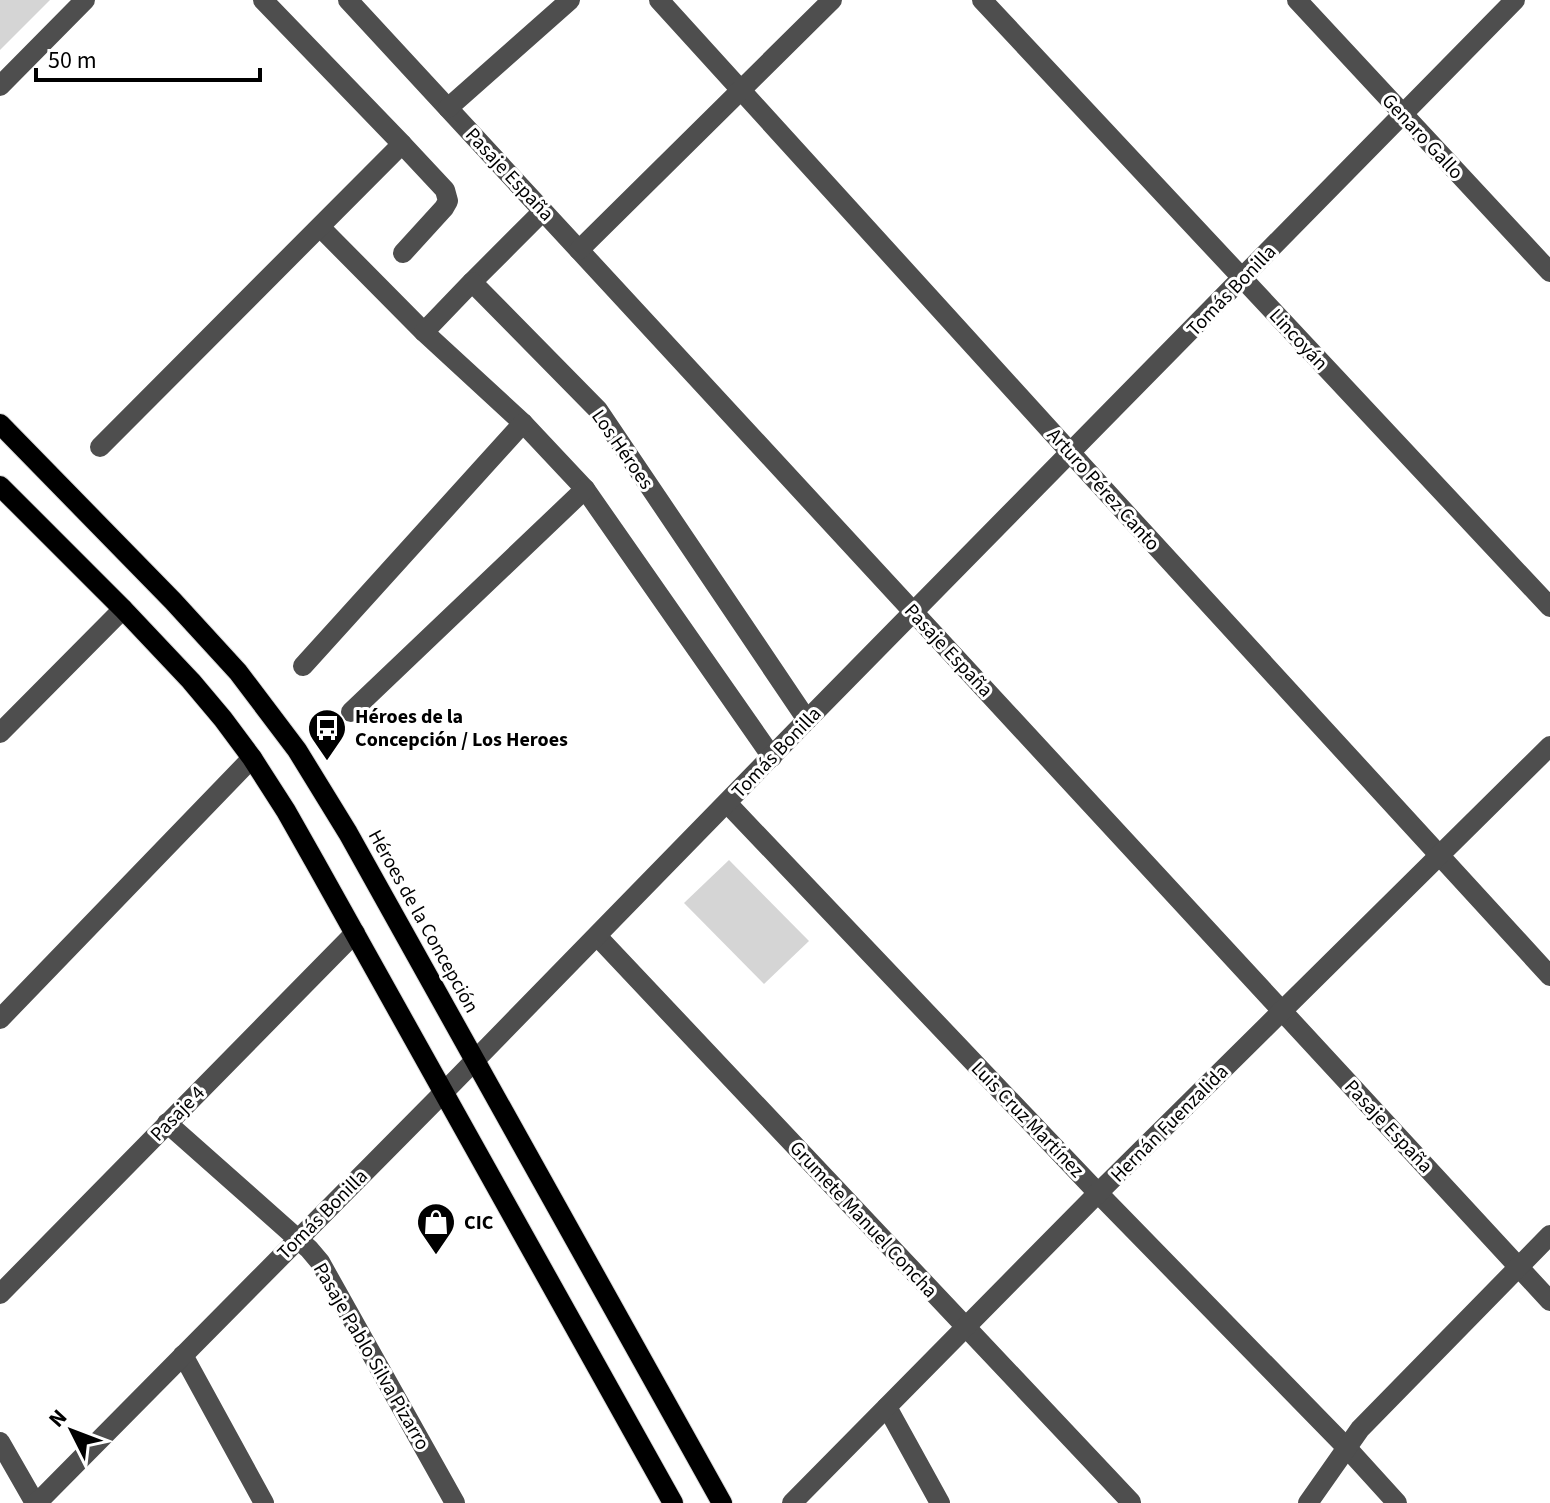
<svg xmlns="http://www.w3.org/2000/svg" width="1550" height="1503" font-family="'Source Sans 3',sans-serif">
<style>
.green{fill:#d5d5d5}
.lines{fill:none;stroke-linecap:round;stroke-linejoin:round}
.major-casing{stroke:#dbdbdb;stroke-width:22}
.minor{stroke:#4e4e4e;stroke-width:20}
.major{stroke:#000;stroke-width:20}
.labels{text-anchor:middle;stroke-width:6;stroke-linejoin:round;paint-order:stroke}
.street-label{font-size:20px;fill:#000;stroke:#fff}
.poi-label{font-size:20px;font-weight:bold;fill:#000;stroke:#fff;text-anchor:start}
</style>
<rect width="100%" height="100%" fill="#fff"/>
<g class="green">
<polygon points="0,0 50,0 0,50"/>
<polygon points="729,860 809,941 764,984 684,903"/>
</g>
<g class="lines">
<defs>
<g id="major">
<polyline points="0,424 173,601 238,672 297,750 348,833 722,1503"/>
<polyline points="0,486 123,609 191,681 223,719 252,758 286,811 316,864 673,1503"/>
</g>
</defs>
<use href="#major" class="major-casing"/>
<g class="minor">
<polyline points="348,0 1550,1301"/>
<polyline points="659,0 1089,473 1550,976"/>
<polyline points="982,0 1550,607"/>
<polyline points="1297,0 1550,272"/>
<polyline points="0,86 85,0"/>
<polyline points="448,108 570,0"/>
<polyline points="402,144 445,190 448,201 444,208 403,253"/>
<polyline points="543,211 472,282 598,410 807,720"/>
<polyline points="320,227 424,332 523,423 585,489 772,757"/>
<polyline points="579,250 832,0"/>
<polyline points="424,332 472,282"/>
<polyline points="100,447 402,144 263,0"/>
<polyline points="303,666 523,423"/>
<polyline points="351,712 585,489"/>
<polyline points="0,733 123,609"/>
<polyline points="727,803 1098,1193 1347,1448 1397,1503"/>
<polyline points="597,936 1131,1502"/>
<polyline points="0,1019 252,758"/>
<polyline points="167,1123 309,1249 320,1262 455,1503"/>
<polyline points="0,1294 355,933"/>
<polyline points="183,1355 264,1503"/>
<polyline points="887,1407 940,1503"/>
<polyline points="0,1442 35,1503"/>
<polyline points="37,1503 444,1092 807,720 1515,0"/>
<polyline points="792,1503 1098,1193 1550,746"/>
<polyline points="1308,1503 1360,1429 1550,1235"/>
</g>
<use href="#major" class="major"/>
</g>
<defs>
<symbol id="bus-pin" viewBox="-11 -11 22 30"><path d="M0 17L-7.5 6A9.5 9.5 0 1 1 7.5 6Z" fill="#000" stroke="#fff"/><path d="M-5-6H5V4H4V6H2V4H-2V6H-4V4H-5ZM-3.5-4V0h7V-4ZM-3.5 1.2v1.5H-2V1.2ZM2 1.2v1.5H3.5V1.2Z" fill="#fff"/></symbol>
<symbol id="shop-pin" viewBox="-11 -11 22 30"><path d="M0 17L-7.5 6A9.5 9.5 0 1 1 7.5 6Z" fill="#000" stroke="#fff"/><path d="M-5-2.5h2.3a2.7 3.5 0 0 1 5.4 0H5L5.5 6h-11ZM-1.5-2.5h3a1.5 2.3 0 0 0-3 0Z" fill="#fff"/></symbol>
</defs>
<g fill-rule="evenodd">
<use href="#bus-pin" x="305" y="706" width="44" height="60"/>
<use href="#shop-pin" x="414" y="1200" width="44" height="60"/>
</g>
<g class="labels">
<g class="street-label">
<text transform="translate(1423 136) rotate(47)" y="7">Genaro Gallo</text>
<text transform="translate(510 174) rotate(47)" y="7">Pasaje España</text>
<text transform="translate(1231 290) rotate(-46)" y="7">Tomás Bonilla</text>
<text transform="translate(1299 339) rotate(47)" y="7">Lincoyán</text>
<text transform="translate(623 449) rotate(55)" y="7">Los Héroes</text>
<text transform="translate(1104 489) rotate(48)" y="7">Arturo Pérez Canto</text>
<text transform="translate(949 650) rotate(47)" y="7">Pasaje España</text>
<text transform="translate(776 752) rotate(-46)" y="7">Tomás Bonilla</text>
<text transform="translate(424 921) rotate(61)" y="7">Héroes de la Concepción</text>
<text transform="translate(177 1113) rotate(-46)" y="7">Pasaje 4</text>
<text transform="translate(1028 1119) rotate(46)" y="7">Luis Cruz Martínez</text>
<text transform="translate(1169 1123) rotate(-45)" y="7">Hernán Fuenzalida</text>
<text transform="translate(1389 1126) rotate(47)" y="7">Pasaje España</text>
<text transform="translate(322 1214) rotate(-45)" y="7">Tomás Bonilla</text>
<text transform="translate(864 1219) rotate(47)" y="7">Grumete Manuel Concha</text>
<text transform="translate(372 1356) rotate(60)" y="7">Pasaje Pablo Silva Pizarro</text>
</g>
<g class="poi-label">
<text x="355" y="723">Héroes de la<tspan x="355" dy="23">Concepción / Los Heroes</tspan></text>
<text x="464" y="1229">CIC</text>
</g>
</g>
<g transform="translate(72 1431) rotate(312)" stroke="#ffffff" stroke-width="6" paint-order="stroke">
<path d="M0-6L14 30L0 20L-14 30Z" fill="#000000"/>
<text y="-12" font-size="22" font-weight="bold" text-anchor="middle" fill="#000000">N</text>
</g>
<path d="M36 68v12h224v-12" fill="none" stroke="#000000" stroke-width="4"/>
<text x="48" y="68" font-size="24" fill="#000000" stroke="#ffffff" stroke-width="6" paint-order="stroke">50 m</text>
</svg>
